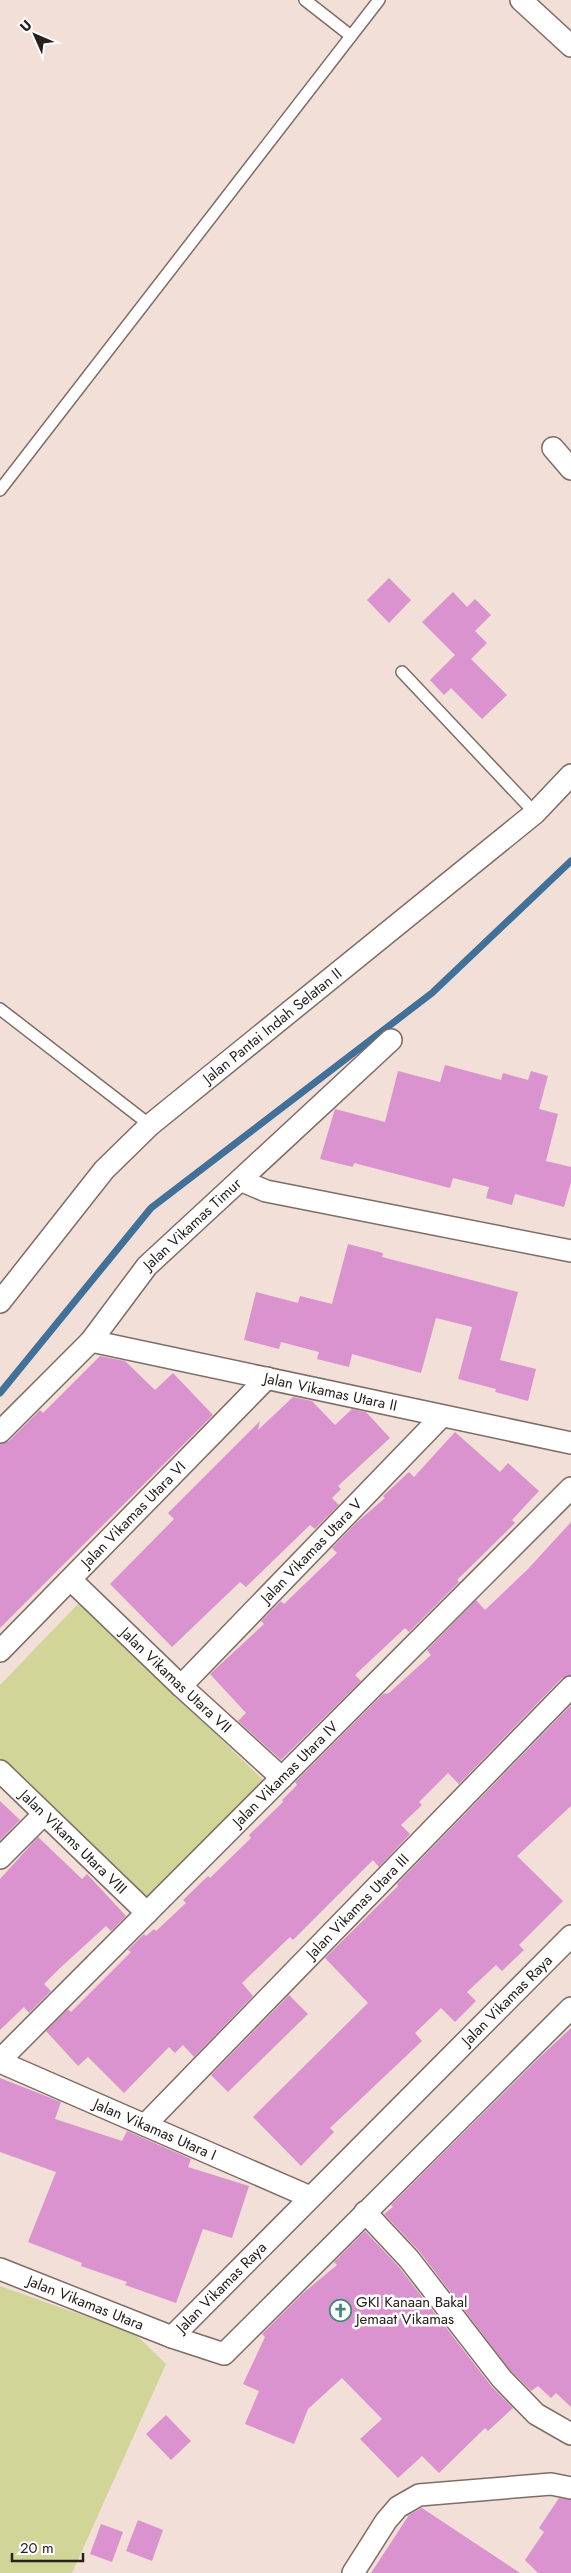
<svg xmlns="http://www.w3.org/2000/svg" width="571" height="2573" font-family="Jost,sans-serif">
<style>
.green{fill:#d1d598}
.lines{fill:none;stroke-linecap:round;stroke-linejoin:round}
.stream{stroke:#417199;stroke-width:7}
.building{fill:#da93ce}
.service-casing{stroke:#7e6d66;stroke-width:14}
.minor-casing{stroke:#7e6d66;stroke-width:24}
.service{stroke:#fff;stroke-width:11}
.minor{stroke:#fff;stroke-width:21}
.labels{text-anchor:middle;stroke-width:5;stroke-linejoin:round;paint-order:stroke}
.street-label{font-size:15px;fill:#27201d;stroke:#fff}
.poi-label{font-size:15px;fill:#27201d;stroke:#fff;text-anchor:start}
</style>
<rect width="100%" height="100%" fill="#f2dfd7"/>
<g class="green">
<polygon points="80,1602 268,1785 151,1905 0,1758 0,1685"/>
<polygon points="0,2286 135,2334 166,2364 72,2573 0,2573"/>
</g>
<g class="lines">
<polyline class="stream" points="0,1393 151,1208 432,993 571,861"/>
</g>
<g class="building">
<polygon points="389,578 411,600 389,623 367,600"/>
<polygon points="453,592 467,607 475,599 491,615 475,631 487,643 471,659 507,695 482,719 451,688 444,695 430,680 455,655 422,622"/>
<polygon points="445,1065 501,1080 503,1073 528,1080 531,1071 548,1076 539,1109 558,1114 546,1161 571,1167 571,1182 564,1207 515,1194 512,1205 486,1198 489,1187 453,1178 450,1188 354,1163 353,1167 320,1159 335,1109 385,1122 398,1071 440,1082"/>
<polygon points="348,1244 383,1253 382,1257 518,1292 500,1360 536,1369 528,1401 495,1392 496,1389 458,1379 472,1327 436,1318 421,1373 352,1354 349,1367 317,1359 319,1352 281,1342 279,1349 244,1340 256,1292 298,1303 300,1296 332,1304"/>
<polygon points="100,1356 125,1361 155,1390 173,1373 213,1415 0,1628 0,1444 9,1441 40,1410 43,1413"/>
<polygon points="293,1397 312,1401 335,1425 352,1409 366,1412 390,1438 338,1486 341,1489 332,1498 339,1505 315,1529 310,1525 246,1587 240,1582 172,1647 110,1584 174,1519 168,1513 260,1421 258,1430"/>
<polygon points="455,1432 500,1472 508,1463 539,1491 512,1520 515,1523 457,1580 459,1582 409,1632 405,1628 355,1675 361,1681 281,1760 238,1721 246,1713 210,1674 264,1624 261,1621 281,1601 284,1604 337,1553 332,1548 356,1523 385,1498 383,1496 409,1472 414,1477"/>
<polygon points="571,1522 571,1675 562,1678 459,1784 448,1773 419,1802 422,1805 401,1825 410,1834 379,1867 373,1860 293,1940 290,1937 242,1983 253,1996 194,2057 183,2045 175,2053 169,2047 124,2093 88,2057 78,2066 46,2031 68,2009 71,2012 131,1952 128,1950 144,1934 146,1936 154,1929 156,1931 186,1903 183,1900 208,1876 210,1878 251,1838 249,1835 283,1802 282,1800 297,1785 295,1782 383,1694 389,1693 431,1655 427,1650 476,1600 485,1610 528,1569"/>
<polygon points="571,1705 571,1806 517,1856 563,1901 519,1945 524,1950 502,1971 496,1965 467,1992 476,2001 455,2022 441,2008 415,2033 422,2041 330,2128 334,2132 301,2166 253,2117 368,2003 325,1958 398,1886 397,1884"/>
<polygon points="0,1801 20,1820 0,1840"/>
<polygon points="38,1837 82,1879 87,1874 126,1916 111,1931 106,1926 60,1968 44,1984 51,1991 29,2013 24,2007 0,2030 0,1879"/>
<polygon points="289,1995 308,2014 228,2092 211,2075"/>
<polygon points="571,2028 571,2407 556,2393 551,2398 538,2386 531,2391 511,2371 419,2251 384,2214 393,2207 391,2205 541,2056"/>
<polygon points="0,2078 61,2102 55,2119 122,2141 127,2131 191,2159 188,2167 249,2186 232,2238 203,2229 176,2303 125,2285 127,2282 81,2266 82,2263 28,2242 56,2172 0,2152"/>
<polygon points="365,2231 399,2267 492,2387 513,2408 488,2431 485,2428 439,2473 422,2456 398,2478 360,2439 382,2419 342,2378 308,2409 294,2444 245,2424 259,2391 243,2384 265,2337 262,2334 302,2294 337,2265 334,2262"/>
<polygon points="166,2415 191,2441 171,2460 146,2434"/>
<polygon points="559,2498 571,2500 571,2573 538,2573 525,2560 544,2532 539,2528"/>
<polygon points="422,2508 425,2510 520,2573 371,2573 409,2515"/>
<polygon points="138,2520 163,2530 152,2561 126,2551"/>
<polygon points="101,2524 123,2532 112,2562 90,2554"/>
</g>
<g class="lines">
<defs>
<g id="service">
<polyline points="305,0 351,36"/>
<polyline points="0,490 379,0"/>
<polyline points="402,672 535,813"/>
<polyline points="0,1009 150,1125"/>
</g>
<g id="minor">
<polyline points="521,0 571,46"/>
<polyline points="553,448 571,469"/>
<polyline points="240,1180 391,1040"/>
<path id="s1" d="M 0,1302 L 104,1170 L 150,1125 L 535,813 L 571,775"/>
<path id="s2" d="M 91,1341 L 571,1443"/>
<path id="s3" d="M 0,1432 L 91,1341 L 147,1266 L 240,1180 L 266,1191 L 571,1251"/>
<path id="s4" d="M 71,1580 L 181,1686 L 282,1778"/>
<path id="s5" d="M 0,1651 L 267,1378"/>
<path id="s6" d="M 181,1686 L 442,1416"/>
<path id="s7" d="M 0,1771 L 147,1913"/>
<polyline points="0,1858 44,1814"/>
<path id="s8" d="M 0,2060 L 571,1488"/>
<path id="s9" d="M 0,2062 L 310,2197"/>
<path id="s10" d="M 145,2125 L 571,1687"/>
<polyline points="365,2212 409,2259 502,2379 536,2414 571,2434"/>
<path id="s11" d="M 0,2269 L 172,2337 L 224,2354 L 571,2008"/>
<path id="s12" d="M 172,2337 L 571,1936"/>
<polyline points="353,2573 386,2521 398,2507 419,2495 551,2484 571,2488"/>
</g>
</defs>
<use href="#service" class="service-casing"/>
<use href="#minor" class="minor-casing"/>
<use href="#service" class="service"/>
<use href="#minor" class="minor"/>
</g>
<defs>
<symbol id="church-ring" viewBox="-11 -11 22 22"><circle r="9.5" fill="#fff" stroke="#458778" stroke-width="1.5"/><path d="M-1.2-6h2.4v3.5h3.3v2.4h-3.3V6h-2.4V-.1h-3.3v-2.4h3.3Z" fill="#458778"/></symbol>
</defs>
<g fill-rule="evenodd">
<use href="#church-ring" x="328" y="2298" width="25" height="25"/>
</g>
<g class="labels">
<g class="street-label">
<text dy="5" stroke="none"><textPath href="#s1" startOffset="390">Jalan Pantai Indah Selatan II</textPath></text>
<text dy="5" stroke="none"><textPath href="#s3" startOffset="284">Jalan Vikamas Timur</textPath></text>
<text dy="5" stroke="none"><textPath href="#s2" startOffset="245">Jalan Vikamas Utara II</textPath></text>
<text dy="5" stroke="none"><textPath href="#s5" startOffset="191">Jalan Vikamas Utara VI</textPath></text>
<text dy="5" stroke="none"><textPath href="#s6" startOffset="188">Jalan Vikamas Utara V</textPath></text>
<text dy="5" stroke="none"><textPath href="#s4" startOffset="145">Jalan Vikamas Utara VII</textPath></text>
<text dy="5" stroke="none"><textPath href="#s8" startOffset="404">Jalan Vikamas Utara IV</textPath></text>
<text dy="5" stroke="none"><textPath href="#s7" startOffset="102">Jalan Vikams Utara VIII</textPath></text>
<text dy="5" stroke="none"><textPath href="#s10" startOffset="305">Jalan Vikamas Utara III</textPath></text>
<text dy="5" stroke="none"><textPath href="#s12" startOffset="475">Jalan Vikamas Raya</textPath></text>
<text dy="5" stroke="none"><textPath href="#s9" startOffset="169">Jalan Vikamas Utara I</textPath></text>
<text dy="5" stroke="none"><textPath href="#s12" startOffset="70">Jalan Vikamas Raya</textPath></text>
<text dy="5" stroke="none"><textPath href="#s11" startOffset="92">Jalan Vikamas Utara</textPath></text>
</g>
<g class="poi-label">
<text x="356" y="2307">GKI Kanaan Bakal<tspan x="356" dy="17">Jemaat Vikamas</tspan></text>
</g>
</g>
<g transform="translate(35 35) rotate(315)" stroke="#ffffff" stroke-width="4" paint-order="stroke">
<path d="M0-4L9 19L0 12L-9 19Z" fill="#27201d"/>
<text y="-8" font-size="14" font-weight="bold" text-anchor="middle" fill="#27201d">U</text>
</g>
<path d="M12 2553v8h71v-8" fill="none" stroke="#27201d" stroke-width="2.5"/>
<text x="20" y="2553" font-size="15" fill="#27201d" stroke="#ffffff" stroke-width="4" paint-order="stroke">20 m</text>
</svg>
